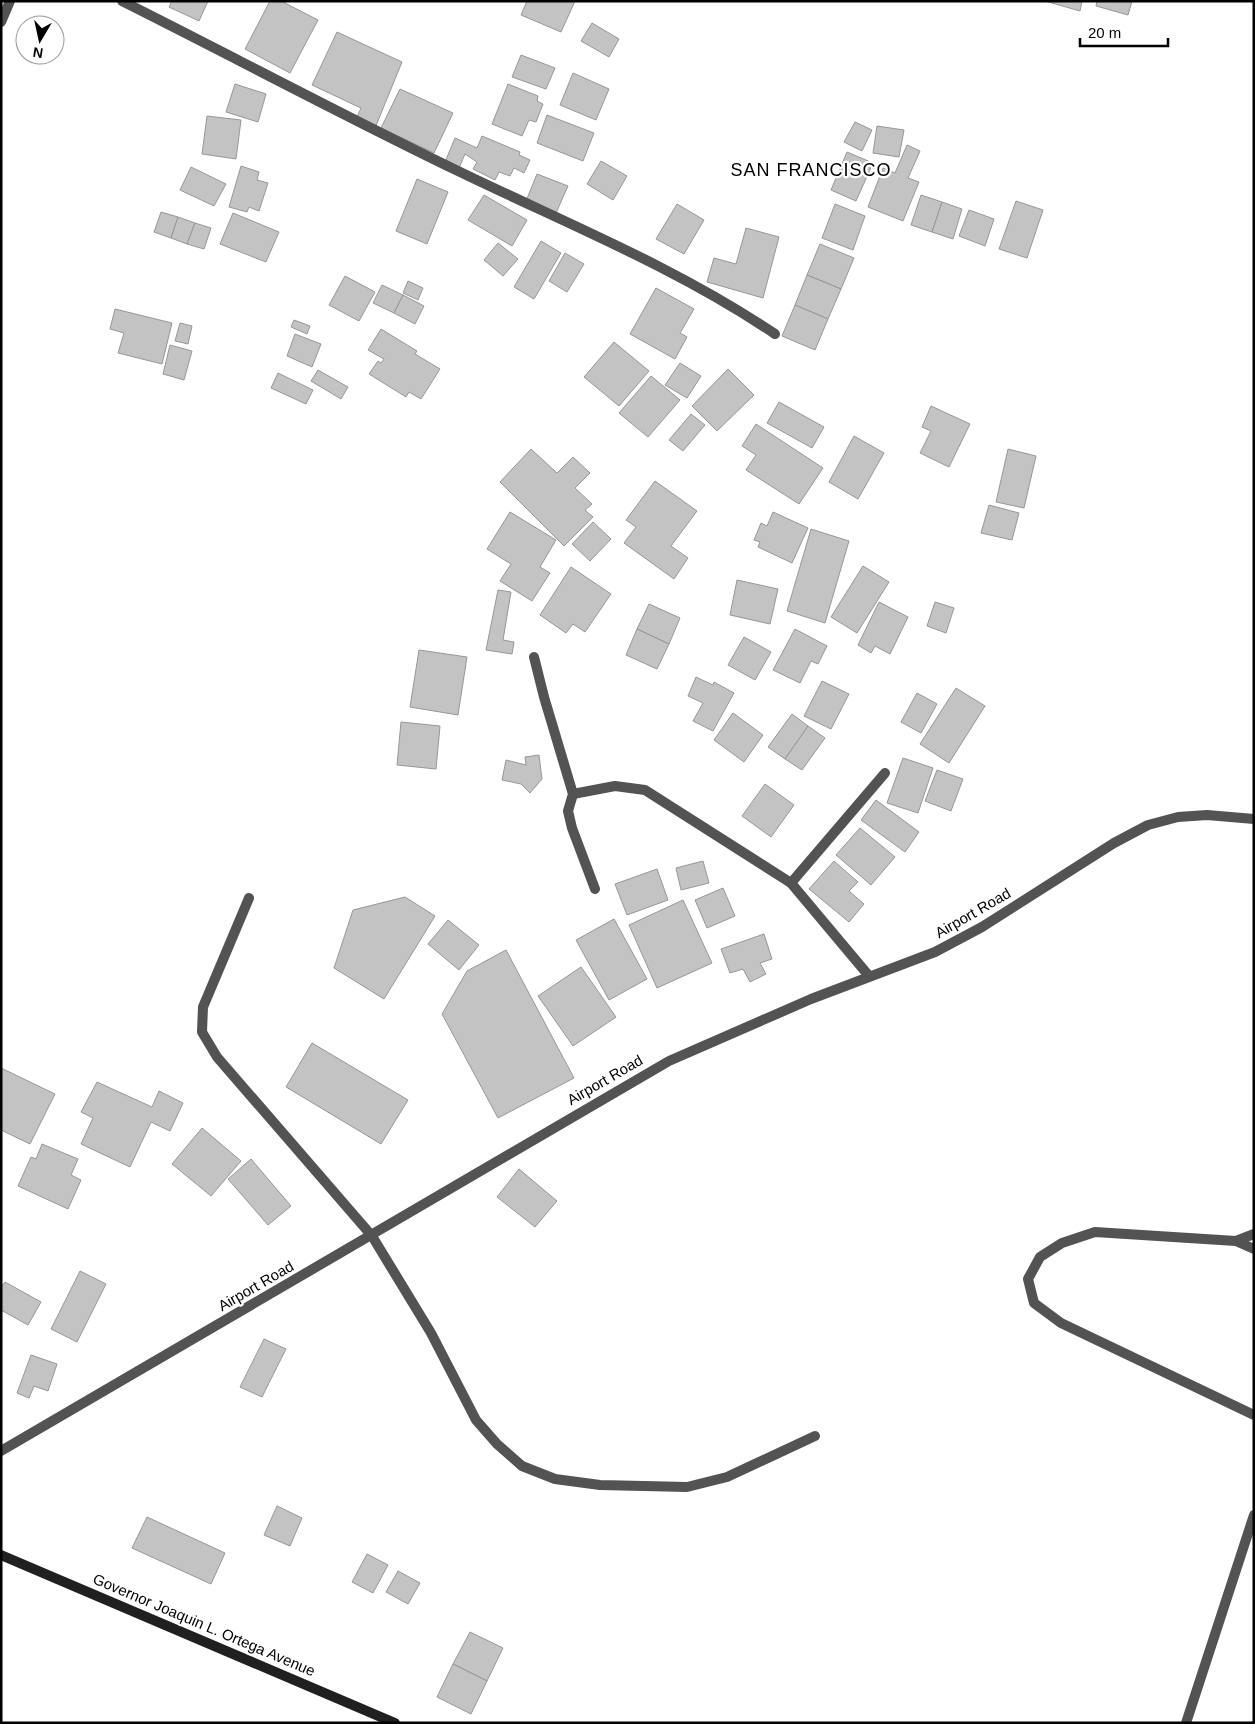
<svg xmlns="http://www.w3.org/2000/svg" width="1255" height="1724" font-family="Helvetica,sans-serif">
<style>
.building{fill:#c3c3c3;stroke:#979797}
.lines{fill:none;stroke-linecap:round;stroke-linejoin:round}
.lane{stroke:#535353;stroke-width:10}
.street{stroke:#535353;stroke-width:10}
.secondary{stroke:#202020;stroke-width:10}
.labels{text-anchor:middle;stroke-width:4.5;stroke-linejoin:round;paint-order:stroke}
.street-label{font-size:15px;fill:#000;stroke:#fff}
.quarter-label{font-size:18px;letter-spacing:1px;fill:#000;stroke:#fff}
</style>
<rect width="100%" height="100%" fill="#fff"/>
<g class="building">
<polygon points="172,1 208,1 199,21 169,7"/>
<polygon points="270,1 281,1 318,20 290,73 245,49"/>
<polygon points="527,1 575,1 561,32 521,15"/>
<polygon points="1045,1 1082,1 1080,11"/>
<polygon points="1097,1 1132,1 1128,15 1096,6"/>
<polygon points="592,23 619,39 609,57 581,41"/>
<polygon points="337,32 402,62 375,128 356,119 361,108 312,85"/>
<polygon points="521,55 555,68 546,89 512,77"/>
<polygon points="573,73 609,89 596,120 560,105"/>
<polygon points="235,84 266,94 258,122 226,112"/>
<polygon points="508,84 538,96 537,101 543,104 536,122 529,120 522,136 492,124"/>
<polygon points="400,89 453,113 434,153 381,128"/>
<polygon points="547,115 594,133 583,161 537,143"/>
<polygon points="207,116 241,120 236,159 202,154"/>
<polygon points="855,122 872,130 862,151 844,142"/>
<polygon points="877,126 904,130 899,157 873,153"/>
<polygon points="482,136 520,152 519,155 530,160 524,173 514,168 510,176 499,172 495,180 473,169 477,162 465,154 459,168 445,162 455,138 477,148"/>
<polygon points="907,145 920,151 908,178 919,182 903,221 868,207 883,168 895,173"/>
<polygon points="847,152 873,163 856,201 831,190"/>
<polygon points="601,161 627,176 613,200 587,184"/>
<polygon points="241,166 259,172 257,180 268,183 259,211 249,207 247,212 229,207"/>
<polygon points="191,167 226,184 214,206 180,190"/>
<polygon points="537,174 568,186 556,213 526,201"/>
<polygon points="417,179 448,192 427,244 396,231"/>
<polygon points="484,195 527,220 512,246 468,220"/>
<polygon points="921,195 942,202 932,232 911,225"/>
<polygon points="1016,201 1043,210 1027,258 999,249"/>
<polygon points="942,202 962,209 953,239 932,232"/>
<polygon points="677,204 704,220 684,254 656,239"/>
<polygon points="835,204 865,216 853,250 822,238"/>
<polygon points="969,210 994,219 985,246 959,236"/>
<polygon points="161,212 178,217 171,238 154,232"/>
<polygon points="233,213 279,232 266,262 220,244"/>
<polygon points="178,217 195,223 187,244 171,238"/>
<polygon points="195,223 211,228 204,249 187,244"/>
<polygon points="746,228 779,237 763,298 707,282 714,258 736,264"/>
<polygon points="541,241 561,253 534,299 514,287"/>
<polygon points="498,243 518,259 503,276 484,260"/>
<polygon points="820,244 854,258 841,289 807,275"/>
<polygon points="565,253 584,264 567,292 549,281"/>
<polygon points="807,275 841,289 828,319 795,305"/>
<polygon points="345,276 375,292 359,321 329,305"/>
<polygon points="408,281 423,288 418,300 403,293"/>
<polygon points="382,285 403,295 394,313 373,303"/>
<polygon points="656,288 694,309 680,333 687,337 675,359 630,334"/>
<polygon points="403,295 424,306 415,324 394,313"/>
<polygon points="795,305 828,319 815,350 782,336"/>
<polygon points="115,309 172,323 162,364 118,353 124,333 110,329"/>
<polygon points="294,320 310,326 307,334 291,327"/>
<polygon points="180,323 192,326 188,344 175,341"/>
<polygon points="381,329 417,351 415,354 440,369 421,399 409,392 406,397 369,374 378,361 381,363 384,359 368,350"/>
<polygon points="295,334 321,344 312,367 287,356"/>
<polygon points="614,342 649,371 619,406 584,377"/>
<polygon points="170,345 192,351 184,380 163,374"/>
<polygon points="680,363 701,376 687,398 665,385"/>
<polygon points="728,369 754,395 717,431 692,406"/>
<polygon points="318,370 348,387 341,399 311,381"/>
<polygon points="278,373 313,390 306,404 271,388"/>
<polygon points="651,376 680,400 648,437 619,413"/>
<polygon points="779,402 824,427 812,448 767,423"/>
<polygon points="931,406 970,424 949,467 920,453 931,431 922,427"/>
<polygon points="691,414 705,425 683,451 669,440"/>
<polygon points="756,424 823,468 799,504 746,470 756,455 742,446"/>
<polygon points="854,436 884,453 858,499 829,482"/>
<polygon points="531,449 557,473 573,457 590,473 575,488 592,504 585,510 593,517 564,546 500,482"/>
<polygon points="1008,449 1036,456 1024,508 996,502"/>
<polygon points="655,481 697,511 671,546 688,558 674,579 624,543 636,527 626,520"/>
<polygon points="989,505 1019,513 1012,540 981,533"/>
<polygon points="510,512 556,540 540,567 550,573 532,601 500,581 511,564 487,549"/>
<polygon points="773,512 808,528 792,563 758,547 760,542 754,540 761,523 767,526"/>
<polygon points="593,522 611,539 590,561 572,544"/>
<polygon points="811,529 849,541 825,623 787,611"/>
<polygon points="863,566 889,582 857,633 831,617"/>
<polygon points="571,567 611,594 585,632 573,624 566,633 540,615"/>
<polygon points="737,580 778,589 770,624 730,615"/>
<polygon points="498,590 511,592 503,640 514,642 512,654 486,650"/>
<polygon points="879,602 908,617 890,654 875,646 871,653 858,645"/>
<polygon points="935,602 954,608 946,633 927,626"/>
<polygon points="649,604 680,618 669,644 637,629"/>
<polygon points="637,629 669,644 657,669 626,655"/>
<polygon points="795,629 827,646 818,664 811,661 800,683 773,670"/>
<polygon points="744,637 771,652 755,680 728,665"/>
<polygon points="419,650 467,657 458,715 410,707"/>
<polygon points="696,677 713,685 714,682 734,693 713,731 693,721 703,703 688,696"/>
<polygon points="822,681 849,694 831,729 804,716"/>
<polygon points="956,688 985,706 949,763 920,744"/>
<polygon points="917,693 937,704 921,733 901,722"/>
<polygon points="733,713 763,735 744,762 714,740"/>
<polygon points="792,714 808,726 785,759 768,747"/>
<polygon points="401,722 440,726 436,769 397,765"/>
<polygon points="808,726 825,738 802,770 785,759"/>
<polygon points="539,755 542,779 530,793 521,784 502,780 506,760 526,765 525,757"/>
<polygon points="903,758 933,768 918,813 887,803"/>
<polygon points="937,770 963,779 951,811 925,801"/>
<polygon points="765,784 794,805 771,837 742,816"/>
<polygon points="876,800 919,832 905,852 861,820"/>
<polygon points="860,828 895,857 871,885 836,855"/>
<polygon points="703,861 709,883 681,890 676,868"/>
<polygon points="834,861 858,882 849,891 864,904 849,922 809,889"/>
<polygon points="657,869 668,900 627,915 615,884"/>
<polygon points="723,888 735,916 707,928 695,900"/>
<polygon points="405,897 435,916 384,999 334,968 353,910"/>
<polygon points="683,900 712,963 657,988 629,925"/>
<polygon points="614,919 647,979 609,1000 576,940"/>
<polygon points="448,920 479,945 459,970 428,944"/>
<polygon points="764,934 772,959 760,963 766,974 750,982 743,969 730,973 721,949"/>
<polygon points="506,950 574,1078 498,1118 442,1014 467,971"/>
<polygon points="581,967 616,1017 573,1046 538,996"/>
<polygon points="312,1043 408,1100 381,1144 286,1087"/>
<polygon points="1,1068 55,1094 30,1144 1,1130"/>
<polygon points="97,1082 152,1107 159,1091 183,1103 170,1131 151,1122 130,1167 81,1144 93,1118 81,1112"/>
<polygon points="202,1128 241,1161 211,1196 172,1164"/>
<polygon points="42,1144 78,1159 71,1175 81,1180 68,1209 18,1186 31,1157 36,1159"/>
<polygon points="251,1159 291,1206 268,1225 228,1179"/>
<polygon points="519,1169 557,1201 535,1227 497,1197"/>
<polygon points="80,1271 106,1284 77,1342 51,1329"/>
<polygon points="5,1282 41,1302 28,1325 1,1310 1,1288"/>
<polygon points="264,1339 286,1349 262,1397 240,1387"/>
<polygon points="31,1355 57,1364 48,1391 34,1386 29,1398 17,1393"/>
<polygon points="277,1506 302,1518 290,1546 264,1535"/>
<polygon points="147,1517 225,1553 211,1584 132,1548"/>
<polygon points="367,1554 388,1565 373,1593 352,1582"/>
<polygon points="398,1571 420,1583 408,1604 386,1592"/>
<polygon points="470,1632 503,1648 487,1681 453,1664"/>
<polygon points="453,1664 487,1681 471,1714 437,1697"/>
</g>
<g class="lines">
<g class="lane">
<polyline points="249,898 203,1007 202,1032 217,1057 372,1236"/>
<polyline points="1254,1234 1236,1241 1095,1232 1062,1243 1040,1257 1028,1279 1034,1303 1061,1323 1254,1415"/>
<polyline points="1236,1241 1254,1249"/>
<polyline points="1186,1723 1254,1515"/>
</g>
<g class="street">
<path d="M 122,1 C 234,57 344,116 456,170 C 563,222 676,267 775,334"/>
<polyline points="1,22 10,1"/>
<polyline points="534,657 544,697 573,794 568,811 572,828 595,889"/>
<polyline points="573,794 615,786 645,790 791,883 869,976"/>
<polyline points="791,883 885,773"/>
<polyline points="372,1236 431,1333 476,1420 497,1444 522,1466 555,1479 600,1485 687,1487 727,1477 815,1436"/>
<polyline points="1,1451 669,1061 811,999 935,952 982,927 1114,843 1148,825 1178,817 1207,815 1254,819"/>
</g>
<polyline class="secondary" points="1,1555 395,1723"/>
</g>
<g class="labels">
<g class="street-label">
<text transform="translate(973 913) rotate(-30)" y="5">Airport Road</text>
<text transform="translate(605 1080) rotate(-30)" y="5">Airport Road</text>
<text transform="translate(256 1286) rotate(-30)" y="5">Airport Road</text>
<text transform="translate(204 1625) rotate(23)" y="5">Governor Joaquin L. Ortega Avenue</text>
</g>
<g class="quarter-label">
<text x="811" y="176">SAN FRANCISCO</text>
</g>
</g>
<rect width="1255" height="1724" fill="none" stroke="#000000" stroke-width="5"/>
<g transform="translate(40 40) rotate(189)"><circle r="24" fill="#ffffff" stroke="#999999"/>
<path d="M0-4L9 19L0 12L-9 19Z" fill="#000000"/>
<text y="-8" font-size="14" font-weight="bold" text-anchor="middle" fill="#000000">N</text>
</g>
<path d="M1080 38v8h88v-8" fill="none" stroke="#000000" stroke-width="2.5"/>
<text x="1088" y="38" font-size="15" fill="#000000" stroke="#ffffff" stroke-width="4" paint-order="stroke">20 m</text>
</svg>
